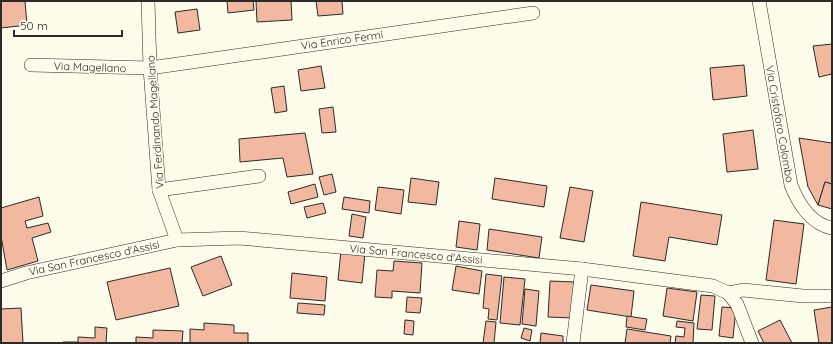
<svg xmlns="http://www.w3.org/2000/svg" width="833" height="344" font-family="Quicksand,sans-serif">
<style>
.building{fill:#f2b8a0;stroke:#2b2b2b}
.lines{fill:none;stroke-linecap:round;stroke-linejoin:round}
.street-casing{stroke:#2b2b2b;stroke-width:14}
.street{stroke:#fdfbea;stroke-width:13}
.labels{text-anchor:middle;stroke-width:3;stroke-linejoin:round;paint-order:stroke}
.street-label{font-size:11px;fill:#2b2b2b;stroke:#fdfbea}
</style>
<rect width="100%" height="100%" fill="#fdfbea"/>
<g class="building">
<polygon points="1,1 25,1 27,25 1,28"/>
<polygon points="227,1 253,1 254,10 228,13"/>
<polygon points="256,1 291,1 292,20 257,22"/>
<polygon points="316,1 342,1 343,14 318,16"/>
<polygon points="197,9 200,30 178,33 175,12"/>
<polygon points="832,44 832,74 819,77 813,46"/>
<polygon points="744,65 747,96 713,100 710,68"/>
<polygon points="321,66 325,88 301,91 298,70"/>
<polygon points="284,86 287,111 275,113 271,88"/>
<polygon points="333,107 336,132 322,133 319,109"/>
<polygon points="753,130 758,169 727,172 723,134"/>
<polygon points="305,133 313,174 287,177 283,158 240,162 239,139"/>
<polygon points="799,138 832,143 832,184 825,182 818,205 808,187"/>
<polygon points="332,174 336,192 324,195 319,177"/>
<polygon points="411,178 439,182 436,205 408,202"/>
<polygon points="495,178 547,186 544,207 492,199"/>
<polygon points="825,182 832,184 832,209 818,205"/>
<polygon points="315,184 318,197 291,204 288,192"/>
<polygon points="378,187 404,190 401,214 375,210"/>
<polygon points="570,187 593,191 584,242 560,238"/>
<polygon points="39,197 43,216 25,221 27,228 48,223 51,232 32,238 38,261 7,270 1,236 1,208"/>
<polygon points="344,197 370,201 369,213 342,209"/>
<polygon points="641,202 722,215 717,245 669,237 665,261 633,256"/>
<polygon points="323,203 326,213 307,218 304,207"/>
<polygon points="352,214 366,217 363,238 349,236"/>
<polygon points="774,220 804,224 796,284 766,280"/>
<polygon points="459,221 480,224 477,250 456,247"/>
<polygon points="489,229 542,237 539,258 487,250"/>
<polygon points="341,251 365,253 362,283 338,280"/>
<polygon points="221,256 232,285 203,296 191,267"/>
<polygon points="394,261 422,263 420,293 392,291 392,298 375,297 377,270 393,271"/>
<polygon points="456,266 482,271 479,294 452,290"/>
<polygon points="170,268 179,306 116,320 107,282"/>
<polygon points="292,273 327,277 325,301 290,298"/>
<polygon points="486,274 502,276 497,320 488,319 489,309 483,308"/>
<polygon points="504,277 525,279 520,325 500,323"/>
<polygon points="550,281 574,282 573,318 548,317"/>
<polygon points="591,285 634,291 631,317 587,310"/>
<polygon points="667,288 697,292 693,321 663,316"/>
<polygon points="525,289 539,291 536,326 522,324"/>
<polygon points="701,295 715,296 712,330 697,329"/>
<polygon points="407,297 422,298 420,313 406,312"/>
<polygon points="298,303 325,305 324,315 297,313"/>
<polygon points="722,307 736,308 733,338 719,336"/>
<polygon points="832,307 832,343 819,343 814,310"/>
<polygon points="21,308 23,343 1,343 1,309"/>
<polygon points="627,316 647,319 645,330 626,327"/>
<polygon points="405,320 414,321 413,335 404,334"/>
<polygon points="780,320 792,343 764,343 758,331"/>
<polygon points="486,321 496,322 494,343 483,343"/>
<polygon points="677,321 694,323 693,343 675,343 676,336 684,337 685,328 676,327"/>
<polygon points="204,323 234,325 234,333 248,333 248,343 190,343 190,329 204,330"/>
<polygon points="95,327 107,328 106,343 63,343 63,342 78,342 78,337 95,338"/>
<polygon points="524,328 532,330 530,341 521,338"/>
<polygon points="627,329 671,336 670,343 625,343"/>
<polygon points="153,330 183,331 182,343 136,343 136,337 153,338"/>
<polygon points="541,333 563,336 563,343 540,343"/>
</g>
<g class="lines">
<defs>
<g id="street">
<polyline points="148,1 150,68 159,190 177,240"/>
<path d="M 759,1 L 791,185 C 798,203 811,224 832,228"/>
<polyline points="31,65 150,68 533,13"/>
<polyline points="159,190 259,176"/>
<polyline points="1,281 26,273 177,240 239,238 582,269 713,286 728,293 743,290 803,296 832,296"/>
<polyline points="728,293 737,304 752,343"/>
<polyline points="573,343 582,269"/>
</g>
</defs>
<use href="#street" class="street-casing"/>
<use href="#street" class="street"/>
</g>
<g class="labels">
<g class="street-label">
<text transform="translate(342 40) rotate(-8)" y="4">Via Enrico Fermi</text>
<text transform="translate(90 67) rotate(2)" y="4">Via Magellano</text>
<text transform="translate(155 122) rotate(-94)" y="4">Via Ferdinando Magellano</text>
<text transform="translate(780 124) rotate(80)" y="4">Via Cristoforo Colombo</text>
<text transform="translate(416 254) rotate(5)" y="4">Via San Francesco d'Assisi</text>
<text transform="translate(94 258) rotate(-12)" y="4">Via San Francesco d'Assisi</text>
</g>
</g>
<rect width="833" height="344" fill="none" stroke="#2b2b2b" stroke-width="4"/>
<path d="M14 30v6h108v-6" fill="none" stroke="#2b2b2b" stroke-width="2"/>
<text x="20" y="30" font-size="12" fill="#2b2b2b" stroke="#fdfbea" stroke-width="3" paint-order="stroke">50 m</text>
</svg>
